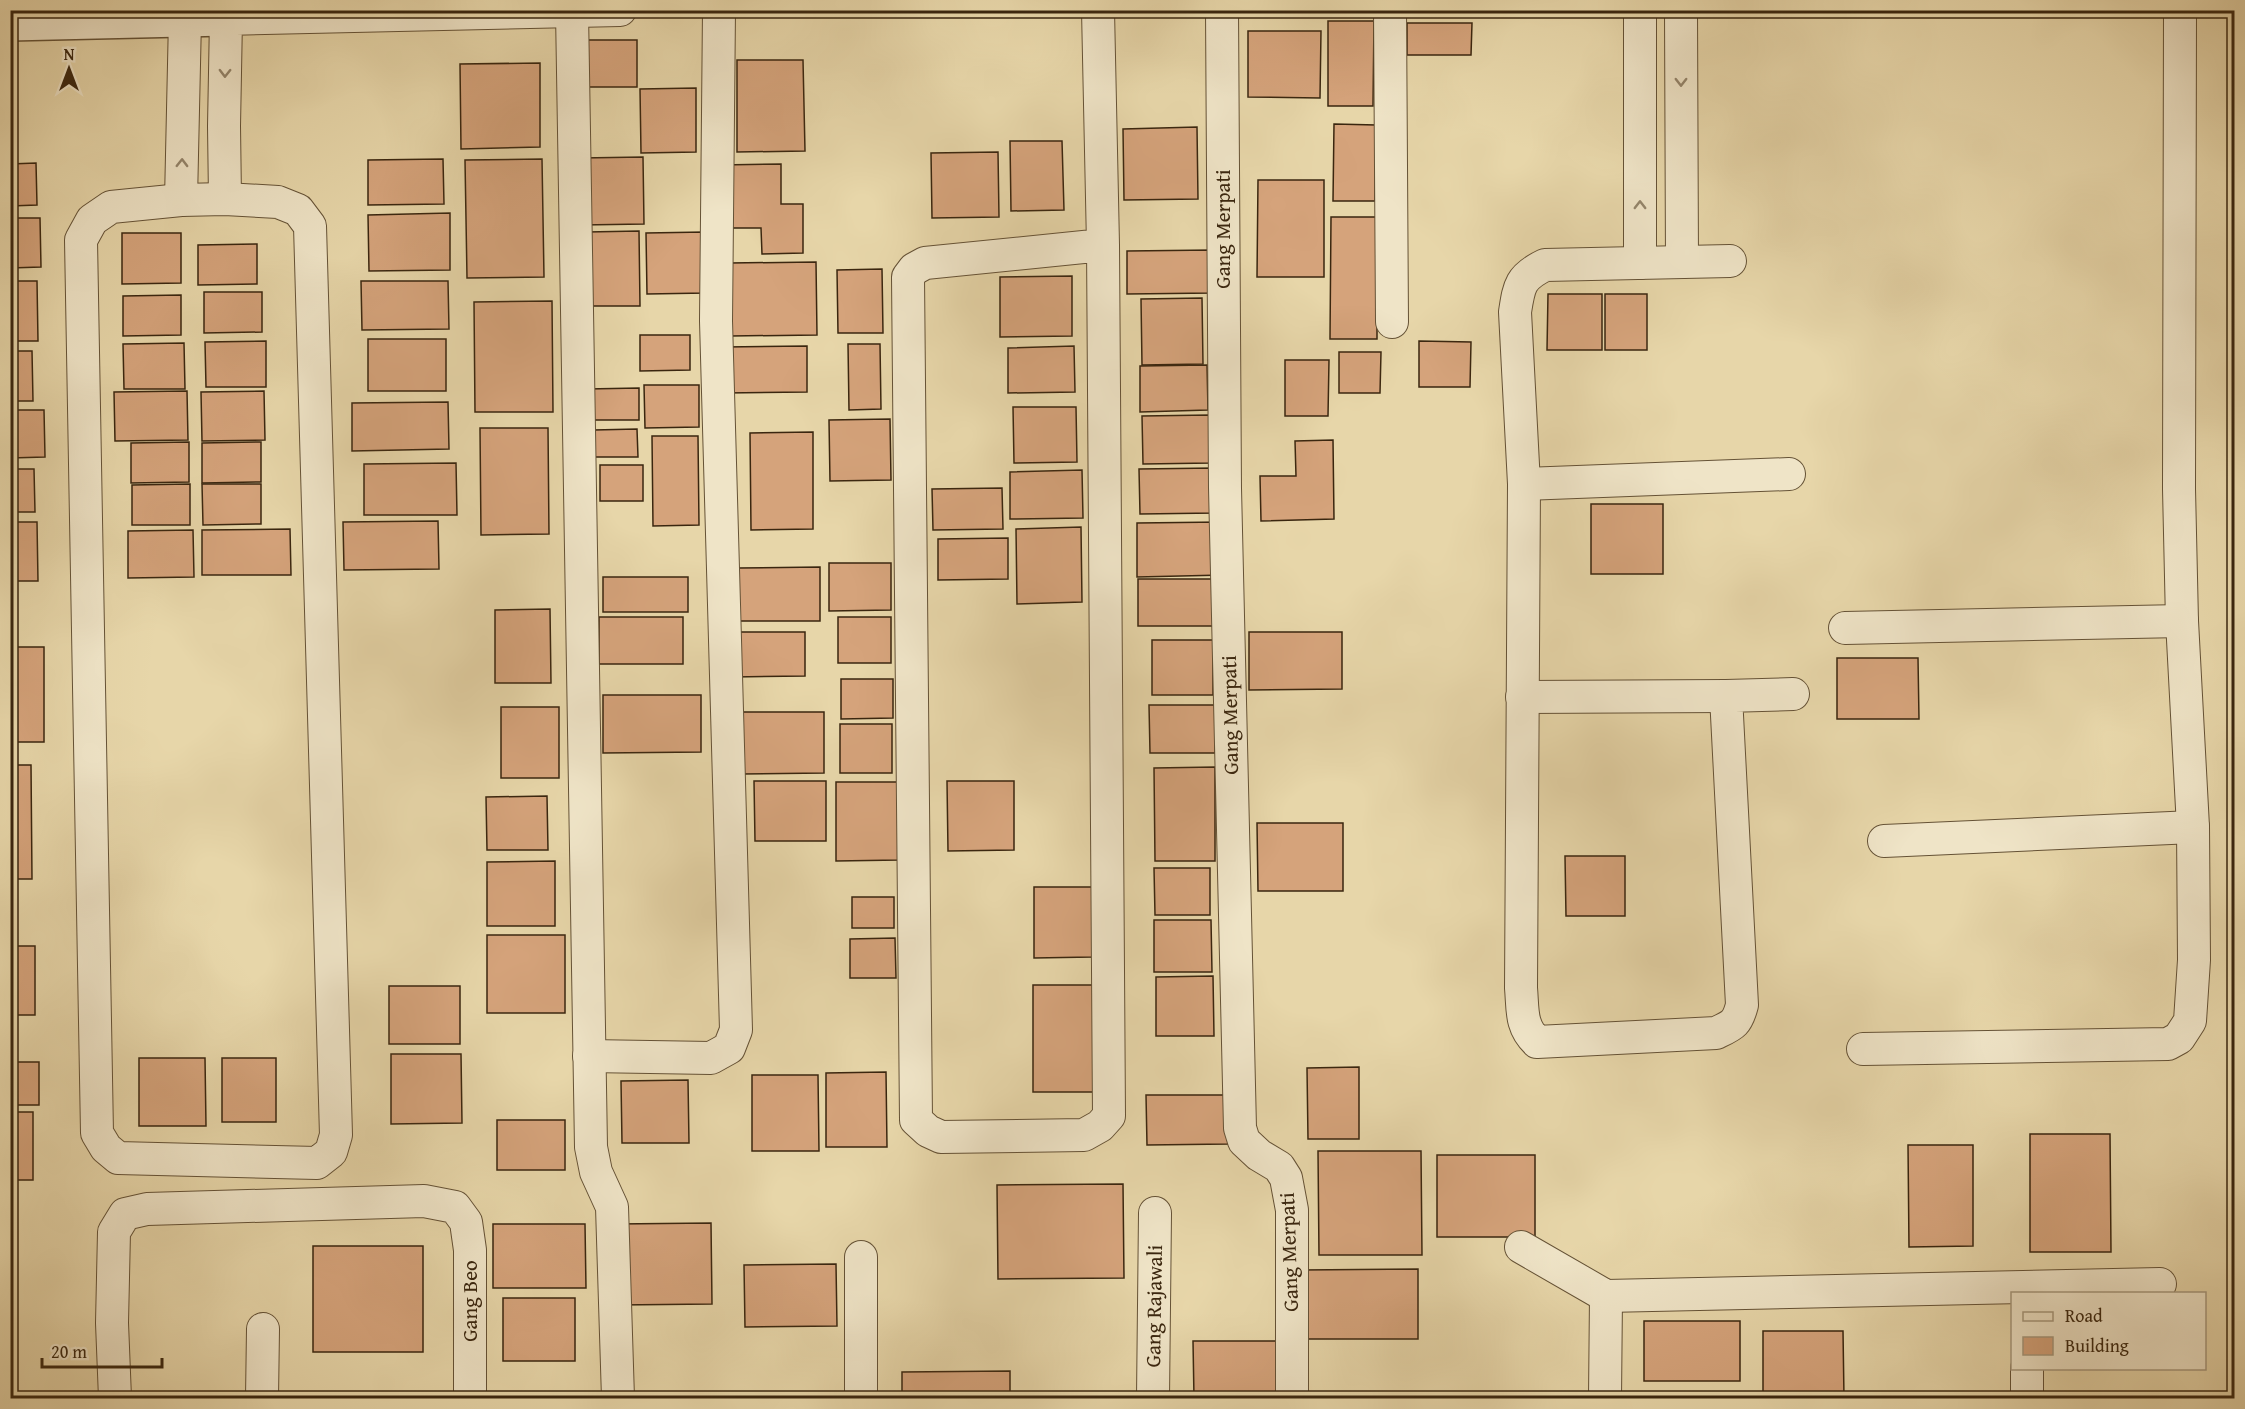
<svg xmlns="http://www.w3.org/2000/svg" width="2245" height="1409" font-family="'Gentium Book Plus',serif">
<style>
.building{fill:#d5a37b;stroke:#3a260f;stroke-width:1.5}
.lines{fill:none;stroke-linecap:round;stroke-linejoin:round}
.minor-casing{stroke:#655236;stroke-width:34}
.tertiary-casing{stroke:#655236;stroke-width:36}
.minor{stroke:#efe4c7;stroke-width:32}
.tertiary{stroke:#efe4c7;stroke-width:33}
.oneway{stroke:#94856b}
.labels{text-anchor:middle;stroke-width:4.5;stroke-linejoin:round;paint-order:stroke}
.street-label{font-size:21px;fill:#3a260f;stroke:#efe4c7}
</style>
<rect width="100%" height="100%" fill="#e7d6a9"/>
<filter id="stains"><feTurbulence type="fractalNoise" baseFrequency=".00333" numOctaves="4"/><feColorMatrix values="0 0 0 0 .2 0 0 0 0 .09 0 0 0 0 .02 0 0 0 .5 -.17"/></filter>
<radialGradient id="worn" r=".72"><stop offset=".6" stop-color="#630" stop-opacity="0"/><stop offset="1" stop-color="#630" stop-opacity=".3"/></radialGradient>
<g class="building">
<polygon points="1328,21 1374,21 1373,106 1328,106"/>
<polygon points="1407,23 1472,23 1471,55 1407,55"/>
<polygon points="1248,31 1321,31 1320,98 1248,97"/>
<rect x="581" y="40" width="56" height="47"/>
<polygon points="737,60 803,60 805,151 737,152"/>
<polygon points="540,63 540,147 461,149 460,64"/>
<polygon points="696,88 696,152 641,153 640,89"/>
<polygon points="1334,124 1376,125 1375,201 1333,201"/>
<polygon points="1197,127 1198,199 1124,200 1123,129"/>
<polygon points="1010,141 1062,141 1064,210 1011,211"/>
<polygon points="998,152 999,217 932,218 931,153"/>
<polygon points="643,157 644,224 581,225 581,158"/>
<polygon points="443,159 444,204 368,205 368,160"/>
<polygon points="542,159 544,277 467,278 465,160"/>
<polygon points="36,163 37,205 10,206 10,164"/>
<polygon points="781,164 781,204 803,204 803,253 762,254 761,228 721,228 720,165"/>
<polygon points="1258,180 1324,180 1324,277 1257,277"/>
<polygon points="450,213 450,270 369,271 368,215"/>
<polygon points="1331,217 1377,217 1377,339 1330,339"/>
<polygon points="10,218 40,218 41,267 10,268"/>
<polygon points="639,231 640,306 588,306 587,232"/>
<polygon points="705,232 706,293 647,294 646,233"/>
<polygon points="122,233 181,233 181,283 122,284"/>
<polygon points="257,244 257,284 198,285 198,245"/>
<polygon points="1213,250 1213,293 1127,294 1127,251"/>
<polygon points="816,262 817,335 731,336 730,263"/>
<polygon points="882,269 883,333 838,333 837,270"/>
<polygon points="1072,276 1072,336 1000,337 1000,277"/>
<polygon points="10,281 37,281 38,341 10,341"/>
<polygon points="361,281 448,281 449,329 362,330"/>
<polygon points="204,292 262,292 262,332 204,333"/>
<polygon points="1548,294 1602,294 1602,350 1547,350"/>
<rect x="1605" y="294" width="42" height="56"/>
<polygon points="181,295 181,335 123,336 123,296"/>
<polygon points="1202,298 1203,364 1142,365 1141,299"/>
<polygon points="552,301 553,412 475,412 474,302"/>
<polygon points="640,335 690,335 690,370 640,371"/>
<rect x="368" y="339" width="78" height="52"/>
<polygon points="266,341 266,387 206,387 205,342"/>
<polygon points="1419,341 1471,342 1470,387 1419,387"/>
<polygon points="184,343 185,389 124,389 123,344"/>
<polygon points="848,344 880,344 881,409 849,410"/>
<polygon points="807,346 807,392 725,393 724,347"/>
<polygon points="1074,346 1075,392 1008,393 1008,348"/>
<polygon points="10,351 32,351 33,401 10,401"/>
<polygon points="1339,352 1381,352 1380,393 1339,393"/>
<polygon points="1285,360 1329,360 1328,416 1285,416"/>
<polygon points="1207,365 1208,410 1140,412 1140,366"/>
<polygon points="644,385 699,385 699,427 645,428"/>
<polygon points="639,388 639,420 588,420 587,389"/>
<polygon points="187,391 188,440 115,441 114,392"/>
<polygon points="264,391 265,440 202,441 201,392"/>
<polygon points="448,402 449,449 352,451 352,403"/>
<polygon points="1013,407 1076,407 1077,462 1014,463"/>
<polygon points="10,410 44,410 45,457 10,458"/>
<polygon points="1210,415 1211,463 1143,464 1142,416"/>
<polygon points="890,419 891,480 830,481 829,420"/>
<polygon points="480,428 548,428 549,534 481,535"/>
<polygon points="637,429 638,457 595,457 594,430"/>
<polygon points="813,432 813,529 751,530 750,433"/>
<polygon points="652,436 698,436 699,525 653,526"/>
<polygon points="1333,440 1334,519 1261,521 1260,476 1296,476 1295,441"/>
<polygon points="189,442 189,482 131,483 131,443"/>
<polygon points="261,442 261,482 202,483 202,443"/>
<polygon points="456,463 457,515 364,515 364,464"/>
<rect x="600" y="465" width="43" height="36"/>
<polygon points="1214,468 1215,513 1140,514 1139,469"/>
<polygon points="10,469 34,469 35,512 10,512"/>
<polygon points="1082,470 1083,518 1010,519 1010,472"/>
<polygon points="190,484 190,525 132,525 132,485"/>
<polygon points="202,484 261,484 261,524 203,525"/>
<polygon points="1002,488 1003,529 933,530 932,489"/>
<rect x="1591" y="504" width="72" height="70"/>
<polygon points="438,521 439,569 344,570 343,522"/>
<polygon points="10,522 37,522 38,581 10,581"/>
<polygon points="1222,522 1224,575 1137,577 1137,523"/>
<polygon points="1081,527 1082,602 1017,604 1016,529"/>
<polygon points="290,529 291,575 202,575 202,530"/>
<polygon points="193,530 194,577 128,578 128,531"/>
<polygon points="1008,538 1008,579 938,580 938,539"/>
<polygon points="829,563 891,563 891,610 829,611"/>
<polygon points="820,567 820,621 739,621 739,568"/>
<rect x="603" y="577" width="85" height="35"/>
<rect x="1138" y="579" width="75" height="47"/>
<polygon points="550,609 551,683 495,683 495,610"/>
<rect x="599" y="617" width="84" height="47"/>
<rect x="838" y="617" width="53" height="46"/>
<polygon points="732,632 805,632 805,676 733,677"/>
<polygon points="1249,632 1342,632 1342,689 1249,690"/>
<rect x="1152" y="640" width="61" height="55"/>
<rect x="10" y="647" width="34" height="95"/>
<polygon points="1837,658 1918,658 1919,719 1837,719"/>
<polygon points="841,679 893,679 893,718 841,719"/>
<polygon points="603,695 701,695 701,752 603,753"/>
<polygon points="1149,705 1215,705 1215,753 1150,753"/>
<rect x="501" y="707" width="58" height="71"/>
<polygon points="742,712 824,712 824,773 742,774"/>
<rect x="840" y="724" width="52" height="49"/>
<polygon points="10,765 31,765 32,879 10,879"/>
<polygon points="1215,767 1215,861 1155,861 1154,768"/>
<polygon points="754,781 826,781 826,841 755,841"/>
<polygon points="947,781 1014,781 1014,850 948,851"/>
<polygon points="836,782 899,782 899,860 836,861"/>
<polygon points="547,796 548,850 487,850 486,797"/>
<polygon points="1257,823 1343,823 1343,891 1258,891"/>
<polygon points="1565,856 1625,856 1625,916 1566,916"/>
<polygon points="555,861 555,926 487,926 487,862"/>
<polygon points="1154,868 1210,868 1210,915 1155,915"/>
<polygon points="1034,887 1092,887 1092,957 1034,958"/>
<rect x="852" y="897" width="42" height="31"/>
<polygon points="1154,920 1211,920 1212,972 1154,972"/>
<rect x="487" y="935" width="78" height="78"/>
<polygon points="895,938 896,978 850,978 850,939"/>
<rect x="10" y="946" width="25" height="69"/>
<polygon points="1213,976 1214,1036 1156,1036 1156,977"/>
<rect x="1033" y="985" width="66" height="107"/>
<rect x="389" y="986" width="71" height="58"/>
<polygon points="391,1054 461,1054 462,1123 391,1124"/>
<polygon points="139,1058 205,1058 206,1126 139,1126"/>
<rect x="222" y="1058" width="54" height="64"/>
<rect x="10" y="1062" width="29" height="43"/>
<polygon points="1359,1067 1359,1139 1308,1139 1307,1068"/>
<polygon points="886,1072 887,1147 826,1147 826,1073"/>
<polygon points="752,1075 818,1075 819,1151 752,1151"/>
<polygon points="688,1080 689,1143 622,1143 621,1081"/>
<polygon points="1146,1095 1228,1095 1228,1144 1147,1145"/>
<rect x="10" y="1112" width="23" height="68"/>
<rect x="497" y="1120" width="68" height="50"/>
<polygon points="2030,1134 2110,1134 2111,1252 2030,1252"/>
<polygon points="1908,1145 1973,1145 1973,1246 1909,1247"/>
<polygon points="1318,1151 1421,1151 1422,1255 1319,1255"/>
<rect x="1437" y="1155" width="98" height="82"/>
<polygon points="1123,1184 1124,1278 998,1279 997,1185"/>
<polygon points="711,1223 712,1304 617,1305 616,1224"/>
<polygon points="493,1224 585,1224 586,1288 493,1288"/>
<rect x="313" y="1246" width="110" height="106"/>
<polygon points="836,1264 837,1326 745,1327 744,1265"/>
<polygon points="1418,1269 1418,1339 1301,1339 1301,1270"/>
<rect x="503" y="1298" width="72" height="63"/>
<rect x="1644" y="1321" width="96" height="60"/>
<polygon points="1763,1331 1843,1331 1844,1398 1763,1398"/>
<polygon points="1193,1341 1280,1341 1280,1398 1194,1398"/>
<polygon points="1010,1371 1010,1398 902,1398 902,1372"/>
</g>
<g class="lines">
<defs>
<g id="minor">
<polyline points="1098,10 1103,245 1109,1116 1100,1126 1084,1135 941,1137 928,1131 916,1120 908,277 914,269 925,263 1103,245"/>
<polyline points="1222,10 1225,488 1240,1128 1244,1141 1259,1155 1279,1167 1286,1178 1292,1210 1292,1398"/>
<polyline points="1390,10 1392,322"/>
<polyline points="1640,10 1640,263"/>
<polyline points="1681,10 1682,262"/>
<polyline points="572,12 591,1147 596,1172 612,1207 618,1398"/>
<polygon points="225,199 278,202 298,210 310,226 336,1135 331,1152 317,1163 118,1158 106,1148 97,1133 81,240 92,220 111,207 181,200"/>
<polyline points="225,199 224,126 226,19 620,10"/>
<polyline points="181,200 185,19"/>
<path d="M 1730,261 L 1545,265 C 1520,277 1519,286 1515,312 L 1524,484 L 1521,988 C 1523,1009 1520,1026 1537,1042 L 1716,1033 C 1733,1025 1737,1024 1742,1005 L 1726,696 L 1793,694"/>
<polyline points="1524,484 1789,474"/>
<polyline points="1845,628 2182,621"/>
<polyline points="1522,697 1726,696"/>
<polyline points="1884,841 2193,827"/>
<polyline points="1863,1049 2168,1044 2179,1038 2190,1021 2194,960 2193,827 2182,621 2179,489 2180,10"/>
<polyline points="589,1056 711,1058 729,1048 736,1030 716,321 719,10"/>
<polyline points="1521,1247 1606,1296 2160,1284"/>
<polyline points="861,1257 861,1398"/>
<polyline points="2027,1368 2027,1398"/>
<polyline points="115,1398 112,1323 114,1232 125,1214 147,1209 424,1201 455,1207 466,1222 470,1250 470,1398"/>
<polyline points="262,1398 263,1329"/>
<polyline points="1153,1398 1155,1213"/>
<polyline points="1605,1398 1606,1296"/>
</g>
<polyline id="tertiary" points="10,24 226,19 226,10"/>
</defs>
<use href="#minor" class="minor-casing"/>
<use href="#tertiary" class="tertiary-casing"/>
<use href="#minor" class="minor"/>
<use href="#tertiary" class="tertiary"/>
</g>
<defs><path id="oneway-chevron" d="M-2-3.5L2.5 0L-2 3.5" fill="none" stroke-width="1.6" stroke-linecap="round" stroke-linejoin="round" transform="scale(1.5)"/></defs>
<g class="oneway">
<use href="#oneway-chevron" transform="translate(225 73) rotate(91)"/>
<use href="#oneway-chevron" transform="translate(1681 82) rotate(90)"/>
<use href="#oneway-chevron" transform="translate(182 163) rotate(-89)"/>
<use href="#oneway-chevron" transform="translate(1640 205) rotate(-90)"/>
</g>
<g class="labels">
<g class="street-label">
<text transform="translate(1223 229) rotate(-90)" y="7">Gang Merpati</text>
<text transform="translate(1230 715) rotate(-91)" y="7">Gang Merpati</text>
<text transform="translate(1289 1252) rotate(-92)" y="7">Gang Merpati</text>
<text transform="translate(470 1301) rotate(-90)" y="7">Gang Beo</text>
<text transform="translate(1154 1306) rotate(-89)" y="7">Gang Rajawali</text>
</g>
</g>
<rect width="2245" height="1409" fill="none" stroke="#e7d6a9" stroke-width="36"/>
<rect x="12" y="12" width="2221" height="1385" fill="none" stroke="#3a260f" stroke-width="3"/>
<rect x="18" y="18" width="2209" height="1373" fill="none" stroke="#3a260f" stroke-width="1.5"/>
<rect x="2011" y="1292" width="195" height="78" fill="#efe4c7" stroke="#a7987d" stroke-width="1.5"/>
<rect x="2023" y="1312" width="30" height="9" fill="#efe4c7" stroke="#a7987d" stroke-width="1.5"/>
<text x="2065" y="1322" font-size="18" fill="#3a260f">Road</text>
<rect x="2023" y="1337" width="30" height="18" fill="#d5a37b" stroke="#a7987d" stroke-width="1.5"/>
<text x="2065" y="1352" font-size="18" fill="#3a260f">Building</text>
<g transform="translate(69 69)" stroke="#efe4c7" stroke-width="4.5" paint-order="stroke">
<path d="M0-4.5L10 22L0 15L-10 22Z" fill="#3a260f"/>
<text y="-9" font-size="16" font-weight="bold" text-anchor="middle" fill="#3a260f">N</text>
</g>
<path d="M42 1358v9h120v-9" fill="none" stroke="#3a260f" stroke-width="3"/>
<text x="51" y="1358" font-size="18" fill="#3a260f" stroke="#efe4c7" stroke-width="4.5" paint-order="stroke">20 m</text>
<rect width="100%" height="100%" filter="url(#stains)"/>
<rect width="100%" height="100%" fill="url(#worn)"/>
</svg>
